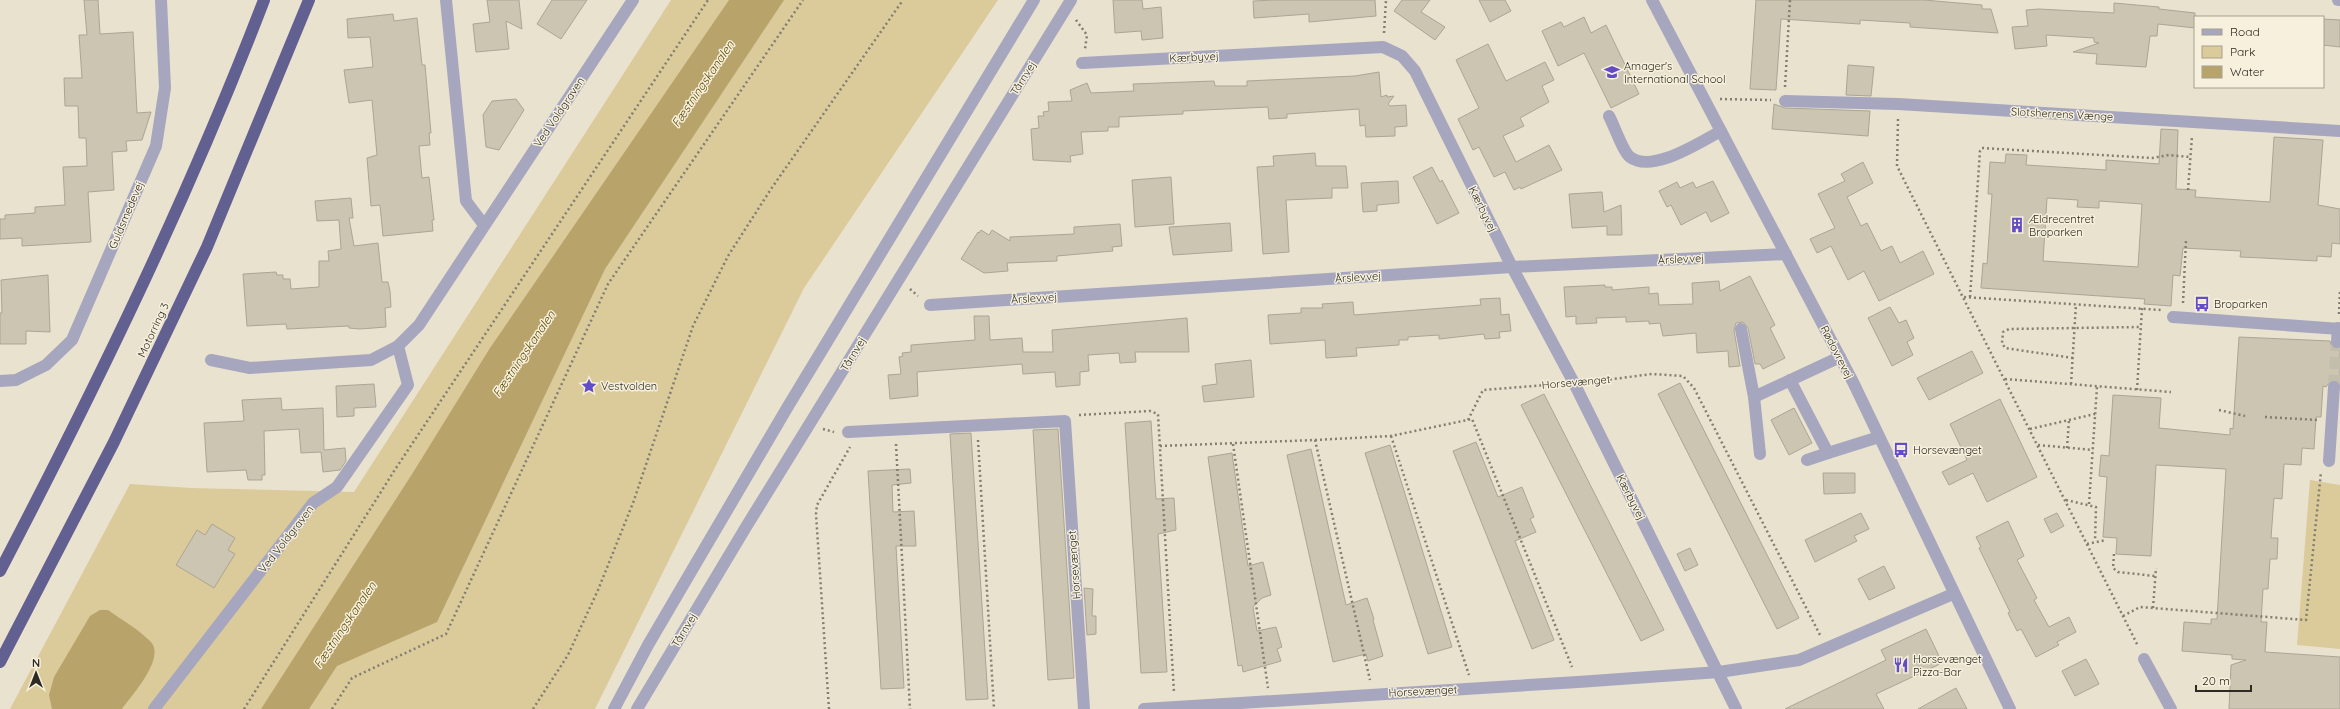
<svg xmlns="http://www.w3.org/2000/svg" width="2340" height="709" font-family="Quicksand,sans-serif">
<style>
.green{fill:#dbca9a}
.water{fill:#b8a36b}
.building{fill:#cbc5b2;stroke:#aca594;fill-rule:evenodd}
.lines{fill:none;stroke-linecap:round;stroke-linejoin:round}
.minor-tunnel{stroke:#c3bdac;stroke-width:12;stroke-dasharray:12 6;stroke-linecap:butt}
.path{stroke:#827e71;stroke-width:2.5;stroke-dasharray:2 3;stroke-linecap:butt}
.minor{stroke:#a6a6be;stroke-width:12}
.highway{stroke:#625f91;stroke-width:12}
.labels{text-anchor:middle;stroke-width:3;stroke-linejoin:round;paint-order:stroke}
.street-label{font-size:11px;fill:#2c2a22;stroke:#f6f0dd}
.poi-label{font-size:11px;fill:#2c2a22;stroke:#f6f0dd;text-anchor:start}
.water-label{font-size:12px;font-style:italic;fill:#614c01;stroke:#f6f0dd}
</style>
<rect width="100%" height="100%" fill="#e9e2cf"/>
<g class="green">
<polygon points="671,0 998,0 804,288 595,709 10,709 130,484 191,488 354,492"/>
<polygon points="2310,480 2340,485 2340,649 2297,645"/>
</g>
<g class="water">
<polygon points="729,0 784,0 605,269 437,622 337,666 309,709 261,709 414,471 490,348"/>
<path d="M 100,610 L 108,610 C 122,620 138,629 150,641 C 167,657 132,695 122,709 L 52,709 L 49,695 L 54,677 L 90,616 Z"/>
</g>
<g class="building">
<polygon points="84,0 98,0 100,34 133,32 137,113 151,112 142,140 126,141 127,151 112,152 114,190 88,192 91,242 22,246 22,238 0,239 0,219 5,219 5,215 35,213 35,207 65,205 63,167 87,166 86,138 79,138 78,106 65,106 64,78 82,78 79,35 87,35"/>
<polygon points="487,0 519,0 522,29 506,21 509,49 476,52 473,24 490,22"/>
<polygon points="552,0 587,0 561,39 537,24"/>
<polygon points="1113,0 1142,0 1143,9 1161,7 1163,38 1142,40 1141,31 1115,33"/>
<polygon points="1275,0 1375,0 1376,16 1309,22 1309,14 1254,18 1253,1"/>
<polygon points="1402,0 1430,0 1421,12 1445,27 1435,40 1394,11"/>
<polygon points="1479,0 1505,0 1511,11 1490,22"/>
<polygon points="1756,0 1924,0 1982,5 1982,9 1991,9 1998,33 1910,27 1910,23 1860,20 1860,24 1781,19 1776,90 1750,89"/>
<polygon points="2114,3 2159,7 2159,9 2195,13 2195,28 2158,24 2157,36 2150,36 2146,67 2096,64 2097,54 2073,52 2099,43 2094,42 2094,38 2046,35 2047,46 2015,49 2012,27 2028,26 2026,10 2039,9 2114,13"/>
<polygon points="393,14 394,21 417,18 422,65 425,65 431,133 429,133 430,145 419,146 422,178 429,177 434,220 432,220 433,231 383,236 380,205 371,206 367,158 377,155 372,100 349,103 344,70 373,67 370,37 348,38 347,19"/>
<polygon points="1584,17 1591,33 1606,25 1639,94 1611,108 1584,53 1558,66 1542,31 1561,22 1564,27"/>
<polygon points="2323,19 2340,20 2340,47 2323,45"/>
<polygon points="1488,44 1506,81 1545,62 1554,80 1542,86 1549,102 1520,118 1524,126 1503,136 1516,162 1549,145 1562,170 1521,189 1520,187 1514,190 1505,172 1494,177 1479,147 1473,150 1458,119 1479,108 1456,60"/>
<polygon points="1848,65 1874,67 1871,96 1846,95"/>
<polygon points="1379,72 1381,97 1387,95 1387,97 1394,96 1388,104 1390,106 1406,105 1407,126 1395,127 1395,136 1366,137 1365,125 1360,126 1359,109 1287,114 1287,118 1269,119 1268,107 1183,111 1183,114 1119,117 1119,127 1108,127 1108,131 1081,132 1083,154 1070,156 1071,162 1033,160 1031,129 1039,128 1038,116 1044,116 1043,112 1049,111 1048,102 1072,101 1070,90 1087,83 1091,93 1134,91 1133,84 1214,81 1215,86 1247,86 1247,81 1355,76"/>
<polygon points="516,99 524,110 499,150 486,147 483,115 492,101"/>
<polygon points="1774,104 1785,108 1870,111 1868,136 1772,129"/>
<path d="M 2161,129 L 2178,130 L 2176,189 L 2196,190 L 2195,197 L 2270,202 L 2274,137 L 2323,140 L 2318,205 L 2340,209 L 2340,244 L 2332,243 L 2331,257 L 2317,256 L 2317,261 L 2263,258 L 2240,257 L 2241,251 L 2183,248 L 2180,276 L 2173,275 L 2171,306 L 2144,304 L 2145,299 L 1981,288 L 1983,263 L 1987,264 L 1992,194 L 1988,194 L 1990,162 L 2005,163 L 2006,154 L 2027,155 L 2026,165 L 2106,170 L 2106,160 L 2159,164 ZM 2047,198 L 2078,200 L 2077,207 L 2099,208 L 2099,201 L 2142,204 L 2138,267 L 2043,261 Z"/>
<polygon points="1315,153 1316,166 1346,166 1348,188 1332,188 1332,198 1286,200 1289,252 1263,254 1257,167 1274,166 1273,156"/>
<polygon points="1863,162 1873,183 1847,197 1861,226 1867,223 1881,251 1892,246 1900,263 1923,251 1934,274 1879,301 1864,271 1848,280 1831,246 1817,253 1810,239 1835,228 1818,194 1845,181 1841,174"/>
<polygon points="1432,167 1440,182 1442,180 1459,213 1437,224 1413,177"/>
<polygon points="1171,177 1174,224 1135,227 1132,180"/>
<polygon points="1398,181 1399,203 1377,205 1377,211 1363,212 1361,183"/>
<polygon points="1713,181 1729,213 1711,222 1706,212 1681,225 1671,205 1667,207 1659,191 1677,182 1680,188 1693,182 1696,188"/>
<polygon points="1602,192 1604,212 1621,205 1622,235 1607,235 1607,226 1572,228 1569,194"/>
<polygon points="351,198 353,218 349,218 354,246 378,243 382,282 388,282 390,291 391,307 385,308 386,327 360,329 349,328 349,326 287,329 286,324 247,326 243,274 276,272 277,275 283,275 283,279 290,279 291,289 319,287 319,261 329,261 328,251 341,249 339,220 317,221 315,201"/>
<polygon points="1230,223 1232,251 1173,255 1169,227"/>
<polygon points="1120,224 1122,246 1112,247 1113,251 1057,256 1057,261 1007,263 1008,271 984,273 961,259 978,232 979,233 981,230 989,235 992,230 1010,241 1010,237 1074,234 1074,227"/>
<polygon points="48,275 50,332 26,331 26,344 0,344 0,313 2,313 1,280"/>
<polygon points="1750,276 1775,325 1770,328 1785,358 1763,369 1760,364 1755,364 1748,328 1743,322 1736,323 1734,330 1740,366 1729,367 1728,351 1697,353 1696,333 1663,336 1660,323 1649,324 1649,321 1626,322 1626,317 1596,318 1597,323 1576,324 1576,316 1566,317 1564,287 1605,285 1605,287 1612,287 1612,290 1649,287 1649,294 1658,293 1659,305 1693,304 1692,283 1719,281 1720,291"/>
<polygon points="1500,298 1501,315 1509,314 1511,331 1499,332 1500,338 1485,339 1484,334 1439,339 1439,335 1408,337 1408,340 1399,340 1399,345 1356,348 1357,356 1326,358 1325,340 1270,344 1268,315 1301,313 1301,308 1323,308 1322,304 1353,302 1354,315 1481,305 1480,299"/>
<polygon points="1890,307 1899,323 1906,320 1914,338 1907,342 1913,355 1892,366 1868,318"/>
<polygon points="974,316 989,316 990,340 1022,338 1023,352 1053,352 1052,330 1187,318 1189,352 1135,352 1136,362 1120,363 1119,353 1088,355 1089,371 1080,372 1080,385 1056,387 1055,372 1023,374 1022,364 917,372 918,396 890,399 888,375 901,374 899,357 903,356 902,353 911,352 911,345 975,340"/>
<polygon points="2239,337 2330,341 2332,348 2340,349 2340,383 2331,380 2326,387 2323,386 2321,417 2316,417 2314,449 2302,448 2301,465 2284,464 2282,499 2274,498 2271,538 2278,538 2277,559 2270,559 2268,589 2263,589 2261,622 2267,622 2265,652 2340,657 2340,709 2229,709 2231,665 2246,660 2232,659 2232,655 2182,651 2184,622 2211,624 2211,619 2217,619 2226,469 2156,465 2151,556 2116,554 2117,538 2103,537 2107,477 2099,476 2101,455 2109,456 2113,395 2161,398 2159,428 2230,435 2230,428 2233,429"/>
<polygon points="1972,351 1983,373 1929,400 1917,378"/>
<polygon points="1251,360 1254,397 1204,402 1202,386 1217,384 1215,364"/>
<polygon points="1680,383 1799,618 1777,629 1658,394"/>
<polygon points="374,384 376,407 354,408 354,416 337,417 336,386"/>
<polygon points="1544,394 1664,630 1641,641 1521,405"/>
<polygon points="281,398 282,410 323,408 324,450 345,448 346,461 340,470 323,472 321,452 301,453 299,429 264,431 265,475 262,475 262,480 248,480 246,470 207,472 204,423 244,421 242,400"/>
<polygon points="2000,399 2037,477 1987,502 1973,473 1949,485 1942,472 1967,460 1950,424"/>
<polygon points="1794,408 1812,443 1789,455 1771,420"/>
<polygon points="1151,421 1156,499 1174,498 1176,530 1158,534 1167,672 1141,673 1125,423"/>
<polygon points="1058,429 1074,678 1048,680 1033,430"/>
<polygon points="971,433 988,699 966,700 950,434"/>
<polygon points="1476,442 1498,497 1522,487 1534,517 1530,519 1536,532 1515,541 1554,640 1532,649 1453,451"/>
<polygon points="1390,445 1452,647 1428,654 1365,453"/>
<polygon points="1311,449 1346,605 1367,598 1374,619 1373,620 1383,656 1368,661 1366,654 1333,662 1287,455"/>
<polygon points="1232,453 1248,566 1263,562 1271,595 1262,598 1253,607 1257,631 1276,627 1282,647 1277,649 1281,661 1243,672 1242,665 1238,666 1208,457"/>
<polygon points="910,469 911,483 892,485 893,512 914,511 916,546 896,546 904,688 881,689 868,471"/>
<polygon points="1823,473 1855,473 1855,493 1824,494"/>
<polygon points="1861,513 1869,529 1854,536 1857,541 1815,562 1805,540"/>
<polygon points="2057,513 2064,526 2051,533 2044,519"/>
<polygon points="2008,521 2024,556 2017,560 2037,598 2034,600 2049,627 2069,617 2076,632 2057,642 2059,645 2036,657 2021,629 2017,631 2008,613 2010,612 1979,548 1981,547 1976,537"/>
<polygon points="212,524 235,538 228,550 235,554 214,588 176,565 197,530 205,535"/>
<polygon points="1690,548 1698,565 1685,571 1677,554"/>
<polygon points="1884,566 1895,588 1869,600 1858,579"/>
<polygon points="1084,588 1093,589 1092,616 1096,616 1096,634 1087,635"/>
<polygon points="1926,629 1940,658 1940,664 1876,694 1884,709 1785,709 1886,660 1881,650"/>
<polygon points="2086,659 2099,684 2075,696 2062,671"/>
<polygon points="1956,688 1967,709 1918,709 1947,693"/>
</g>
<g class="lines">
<polyline class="minor-tunnel" points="2334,387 2337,342"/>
<g class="path">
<polyline points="1076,20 1087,35 1085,49"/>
<polyline points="1384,33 1386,0"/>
<polyline points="1785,87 1790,0"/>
<polyline points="1720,99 1771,100"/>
<polyline points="1898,119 1897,166 2138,646"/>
<polyline points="2188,190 2192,136"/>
<polyline points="910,289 918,296"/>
<polyline points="1964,297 2161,310"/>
<polyline points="1970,297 1980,151 1982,148 2152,158 2169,155 2190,157"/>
<polyline points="2183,303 2186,240"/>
<polyline points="2339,314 2340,290"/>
<polyline points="2073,358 2005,348 2002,343 2003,332 2009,329 2141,327"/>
<polyline points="2005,379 2171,392"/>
<polyline points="1590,382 1652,374 1683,376 1694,388 1820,635"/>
<polyline points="2071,384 2076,304"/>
<polyline points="2137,390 2142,308"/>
<polyline points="2219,410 2245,416"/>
<polyline points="1079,415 1150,411 1158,414 1174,693"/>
<polyline points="2265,417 2318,420"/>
<polyline points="1468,420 1483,390 1559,384"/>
<polyline points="823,429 834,432"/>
<polyline points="2030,429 2095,414"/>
<polyline points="1391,436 1469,675"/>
<polyline points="978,440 994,709"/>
<polyline points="1315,440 1391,436 1472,419 1572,667"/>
<polyline points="896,444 910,709"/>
<polyline points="1233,444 1268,688"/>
<polyline points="2038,445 2093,450"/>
<polyline points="1160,446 1315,440 1370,680"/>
<polyline points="2067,448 2069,420"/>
<polyline points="2066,500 2096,507 2095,541"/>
<polyline points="2089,504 2097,387"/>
<polyline points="2087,544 2106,540"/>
<polyline points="2114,554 2113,568 2118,572 2155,576"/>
<polyline points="2153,608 2156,568"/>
<polyline points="2123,616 2140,607 2306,620 2321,472"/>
<polyline points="244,709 396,468 708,0"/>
<polyline points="332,709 352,678 446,634 608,284 803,0"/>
<polyline points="533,709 568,655 598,590 633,503 693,326 728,256 771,189 903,0"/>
<polyline points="829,709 816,514 817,505 850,447"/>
</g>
<g class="minor">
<polyline points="446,0 466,201 484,225"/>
<polyline points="1652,0 1853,382 2010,709"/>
<polyline points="2338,0 2340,0"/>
<polyline points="1082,63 1383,47 1402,56 1415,71 1512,267 1574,383 1736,709"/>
<polyline points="1785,101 1898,104 2340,131"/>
<path d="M 1609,116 C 1614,125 1623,152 1630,157 C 1652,174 1700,142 1721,131"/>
<polyline points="930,305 1512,267 1786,254"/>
<polyline points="2173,317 2340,329"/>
<polyline points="1741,329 1754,397 1840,357"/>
<polyline points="2337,342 2338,328"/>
<polyline points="211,360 250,368 371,360 398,346 419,325 633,0"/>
<polyline points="1790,380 1828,453 1879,437"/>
<polyline points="0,381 16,380 46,365 72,340 156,146 165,88 161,0"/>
<polyline points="1754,397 1760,454"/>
<polyline points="848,432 1065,421 1084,709"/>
<polyline points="1807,460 1828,453"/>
<polyline points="2329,461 2334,387"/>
<polyline points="2144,659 2171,709"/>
<polyline points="154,709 313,503 337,487 408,385 398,346"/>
<polyline points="614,709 648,645 787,408 1034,0"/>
<polyline points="637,709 746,527 1071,0"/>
<polyline points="1144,709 1578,682 1719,672 1799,660 1953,594"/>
</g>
<g class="highway">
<path d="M 0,571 C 97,385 189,196 264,0"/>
<polyline points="0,662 114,442 207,247 309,0"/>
</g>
</g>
<defs>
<symbol id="school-bare" viewBox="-9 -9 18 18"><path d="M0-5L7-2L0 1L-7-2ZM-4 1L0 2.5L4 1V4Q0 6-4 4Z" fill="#634dc6" stroke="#f6f0dd" stroke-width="2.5" paint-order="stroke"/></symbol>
<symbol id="building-bare" viewBox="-9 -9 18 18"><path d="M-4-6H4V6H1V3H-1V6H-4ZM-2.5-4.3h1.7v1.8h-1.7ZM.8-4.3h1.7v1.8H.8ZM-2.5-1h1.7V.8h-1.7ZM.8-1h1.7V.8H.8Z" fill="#634dc6" stroke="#f6f0dd" stroke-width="2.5" paint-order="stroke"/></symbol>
<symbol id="bus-bare" viewBox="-9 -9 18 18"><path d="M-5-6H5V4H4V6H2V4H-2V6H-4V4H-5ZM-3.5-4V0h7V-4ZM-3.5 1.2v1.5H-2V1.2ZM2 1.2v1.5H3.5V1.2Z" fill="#634dc6" stroke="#f6f0dd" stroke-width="2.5" paint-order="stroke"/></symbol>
<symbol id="sight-bare" viewBox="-9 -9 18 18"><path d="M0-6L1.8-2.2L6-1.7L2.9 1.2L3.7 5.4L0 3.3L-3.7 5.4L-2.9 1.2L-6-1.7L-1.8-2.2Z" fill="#634dc6" stroke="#f6f0dd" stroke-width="2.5" paint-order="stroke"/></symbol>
<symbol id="restaurant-bare" viewBox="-9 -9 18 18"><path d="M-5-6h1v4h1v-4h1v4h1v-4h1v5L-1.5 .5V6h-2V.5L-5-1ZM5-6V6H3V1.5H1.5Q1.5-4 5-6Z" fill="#634dc6" stroke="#f6f0dd" stroke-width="2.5" paint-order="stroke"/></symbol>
</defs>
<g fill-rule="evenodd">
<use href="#school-bare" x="1601" y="61" width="22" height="22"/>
<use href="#building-bare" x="2006" y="214" width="22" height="22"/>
<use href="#bus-bare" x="2191" y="293" width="22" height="22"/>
<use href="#sight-bare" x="578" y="375" width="22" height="22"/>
<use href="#bus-bare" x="1890" y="439" width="22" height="22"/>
<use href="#restaurant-bare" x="1890" y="654" width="22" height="22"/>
</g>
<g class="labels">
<g class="street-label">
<text transform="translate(1194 57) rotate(-3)" y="4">Kærbyvej</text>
<text transform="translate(1023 78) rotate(-58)" y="4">Tårnvej</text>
<text transform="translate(559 112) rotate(-56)" y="4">Ved Voldgraven</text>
<text transform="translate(2062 114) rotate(3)" y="4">Slotsherrens Vænge</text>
<text transform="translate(1483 209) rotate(64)" y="4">Kærbyvej</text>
<text transform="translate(126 215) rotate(-67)" y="4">Guldsmedevej</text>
<text transform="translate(1681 259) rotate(-3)" y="4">Årslevvej</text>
<text transform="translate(1358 277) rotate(-4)" y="4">Årslevvej</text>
<text transform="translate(1034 298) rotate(-4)" y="4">Årslevvej</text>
<text transform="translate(153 330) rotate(-65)" y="4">Motorring 3</text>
<text transform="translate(1837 352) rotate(63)" y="4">Rødovrevej</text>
<text transform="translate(853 354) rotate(-59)" y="4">Tårnvej</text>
<text transform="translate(1576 382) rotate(-5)" y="4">Horsevænget</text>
<text transform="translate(1631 497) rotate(63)" y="4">Kærbyvej</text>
<text transform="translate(286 539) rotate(-52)" y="4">Ved Voldgraven</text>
<text transform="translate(1074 565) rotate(-94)" y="4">Horsevænget</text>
<text transform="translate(684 630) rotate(-59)" y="4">Tårnvej</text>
<text transform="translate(1423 691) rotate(-3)" y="4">Horsevænget</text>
</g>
<g class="poi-label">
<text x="1624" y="70">Amager's<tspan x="1624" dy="13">International School</tspan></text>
<text x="2029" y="223">Ældrecentret<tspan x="2029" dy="13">Broparken</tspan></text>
<text x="2214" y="308">Broparken</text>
<text x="601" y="390">Vestvolden</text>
<text x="1913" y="454">Horsevænget</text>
<text x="1913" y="663">Horsevænget<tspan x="1913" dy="13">Pizza-Bar</tspan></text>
</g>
<g class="water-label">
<text transform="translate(703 84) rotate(-56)" y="4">Fæstningskanalen</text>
<text transform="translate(524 354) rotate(-56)" y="4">Fæstningskanalen</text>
<text transform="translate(345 625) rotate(-56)" y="4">Fæstningskanalen</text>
</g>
</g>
<rect x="2194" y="16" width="130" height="72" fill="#f6f0dd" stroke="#a5a192"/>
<rect x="2202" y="29" width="20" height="6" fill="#a6a6be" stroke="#a5a192"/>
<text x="2230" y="36" font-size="12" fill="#2c2a22">Road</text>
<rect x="2202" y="46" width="20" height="12" fill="#dbca9a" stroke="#a5a192"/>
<text x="2230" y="56" font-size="12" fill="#2c2a22">Park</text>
<rect x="2202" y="66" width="20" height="12" fill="#b8a36b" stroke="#a5a192"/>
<text x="2230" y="76" font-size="12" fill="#2c2a22">Water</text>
<g transform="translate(36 673)" stroke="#f6f0dd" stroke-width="3" paint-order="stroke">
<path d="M0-3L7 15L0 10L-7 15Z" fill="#2c2a22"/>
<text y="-6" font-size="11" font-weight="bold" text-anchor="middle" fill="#2c2a22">N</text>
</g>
<path d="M2196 685v6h55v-6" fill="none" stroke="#2c2a22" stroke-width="2"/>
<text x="2202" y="685" font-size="12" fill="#2c2a22" stroke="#f6f0dd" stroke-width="3" paint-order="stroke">20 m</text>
</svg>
